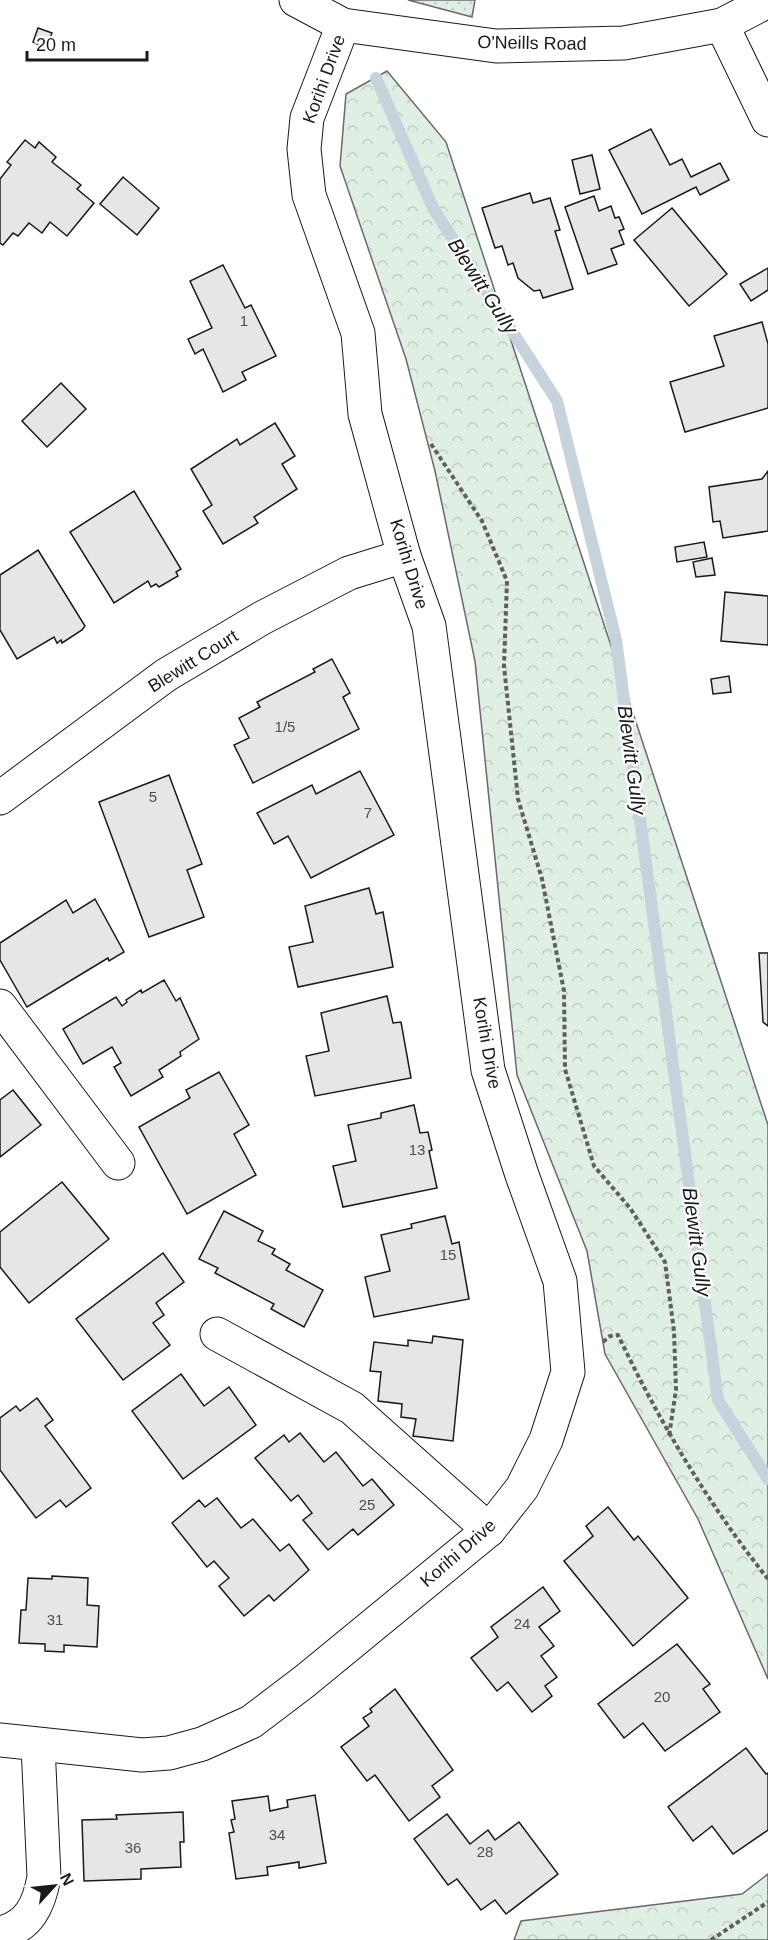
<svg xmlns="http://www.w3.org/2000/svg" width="768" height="1940" font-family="Helvetica,sans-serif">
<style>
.forest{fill:url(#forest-crowns);stroke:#6a6a6a;stroke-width:1.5}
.park{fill:url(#park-dots);stroke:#6a6a6a;stroke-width:1.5}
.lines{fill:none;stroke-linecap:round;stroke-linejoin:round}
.stream{stroke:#c6d2dc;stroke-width:12}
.building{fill:#e6e6e6;stroke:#1a1a1a;stroke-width:1.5}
.street-casing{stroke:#1a1a1a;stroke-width:35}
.path{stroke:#5f5f5f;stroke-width:4;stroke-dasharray:4.5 3;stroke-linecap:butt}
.street{stroke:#fff;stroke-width:33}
.labels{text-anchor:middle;stroke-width:4.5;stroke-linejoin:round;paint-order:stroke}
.number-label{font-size:15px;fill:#4d4d4d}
.street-label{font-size:18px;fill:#1a1a1a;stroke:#fff}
.water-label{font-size:20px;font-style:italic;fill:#1a1a1a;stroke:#fff}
</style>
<defs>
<pattern id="forest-crowns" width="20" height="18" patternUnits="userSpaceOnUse" patternTransform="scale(1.5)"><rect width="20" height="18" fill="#e0efe3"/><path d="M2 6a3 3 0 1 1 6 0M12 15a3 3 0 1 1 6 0" fill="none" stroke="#c0ccc2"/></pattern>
<pattern id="park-dots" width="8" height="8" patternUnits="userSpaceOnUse" patternTransform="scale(1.5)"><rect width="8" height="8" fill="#e0efe3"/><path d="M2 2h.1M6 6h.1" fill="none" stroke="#c0ccc2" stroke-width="1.8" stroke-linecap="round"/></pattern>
</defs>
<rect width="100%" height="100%" fill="#fff"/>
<g class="forest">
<polygon points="387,71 446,142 768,1125 768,1679 698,1519 605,1354 587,1251 517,1075 475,661 435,471 406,359 340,166 346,94"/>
<polygon points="768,1874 768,1940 514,1940 521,1921 742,1894"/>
</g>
<polygon class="park" points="408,0 475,0 472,17"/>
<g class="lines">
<polyline class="stream" points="376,78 433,208 557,401 616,640 718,1400 768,1479"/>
</g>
<g class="building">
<polygon points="38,28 52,33 46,48 33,42"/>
<polygon points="651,129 670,165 682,159 691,177 720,163 729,180 700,195 696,187 642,214 609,150"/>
<polygon points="25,140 35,148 39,142 56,157 52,162 81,185 77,189 94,203 67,236 50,222 42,233 29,223 18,236 13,233 3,245 0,243 0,179 11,165 7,162"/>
<polygon points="592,155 600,189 580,194 572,160"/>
<polygon points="123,177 159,208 137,235 100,204"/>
<polygon points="530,193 533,203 550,198 560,230 555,231 573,289 543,298 540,290 534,291 518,278 513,263 508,265 502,246 495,248 482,208"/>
<polygon points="594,196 599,211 611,206 615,218 619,217 624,229 619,231 624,244 611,249 617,264 588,274 565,207"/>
<polygon points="672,208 727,274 689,306 634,240"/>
<polygon points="223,265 245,308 251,305 276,356 242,372 246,380 223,392 203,349 195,354 188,339 212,328 190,281"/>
<polygon points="768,268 768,290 751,301 740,284"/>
<polygon points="762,322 768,344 768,408 685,432 670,382 724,366 714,336"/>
<polygon points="61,383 86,409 47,447 22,421"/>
<polygon points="275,423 295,456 282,464 297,489 254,517 258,523 223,544 203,511 212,505 191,469 237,439 240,445"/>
<polygon points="768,471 768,531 723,538 720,521 713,522 709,487 762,479"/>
<polygon points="134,491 181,569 176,572 178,576 159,587 156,584 151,587 148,581 114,603 70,532"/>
<polygon points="704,542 707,557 677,562 675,547"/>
<polygon points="38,550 85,626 82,630 62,643 61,640 57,643 54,637 17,659 0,630 0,575"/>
<polygon points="712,558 715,575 696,577 693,562"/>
<polygon points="725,592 768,596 768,645 721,641"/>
<polygon points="332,659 350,693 343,697 359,729 253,783 234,745 249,738 239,718 260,707 257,702 315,672 313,669"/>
<polygon points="729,676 731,692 713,694 711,679"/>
<polygon points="360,771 394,835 311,878 288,836 274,844 257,813 312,785 316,794"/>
<polygon points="169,775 202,864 187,870 204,917 149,937 99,802"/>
<polygon points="369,888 376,914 383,912 393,967 298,987 289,947 313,942 305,906"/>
<polygon points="95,899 124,952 109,961 108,958 27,1007 0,960 0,943 66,900 73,913"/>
<polygon points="759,953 768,953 768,1026 763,1022"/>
<polygon points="164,980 176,1001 180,998 199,1039 180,1052 181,1056 159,1070 163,1077 131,1096 114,1067 121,1063 112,1047 83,1064 63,1029 116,997 122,1006 127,1002 126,1000 141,990 142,993"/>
<polygon points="387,996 393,1023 401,1022 411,1078 315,1096 306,1056 329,1051 321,1013"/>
<polygon points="219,1072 249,1125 234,1134 256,1175 187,1214 139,1127 190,1098 186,1090"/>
<polygon points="13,1090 41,1125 0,1157 0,1100"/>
<polygon points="414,1105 420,1133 428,1132 432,1150 429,1151 437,1188 343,1207 333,1166 356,1161 348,1125 381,1118 381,1113"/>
<polygon points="62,1182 109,1239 29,1303 0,1267 0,1232"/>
<polygon points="224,1211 263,1231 258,1241 275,1249 272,1254 290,1264 286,1270 323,1290 304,1327 271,1309 274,1304 215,1273 218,1268 199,1259"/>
<polygon points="445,1216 452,1244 459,1242 469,1299 374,1317 365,1277 390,1271 381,1235 412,1228 411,1224"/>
<polygon points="163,1253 184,1282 156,1303 164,1315 153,1323 170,1345 123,1380 76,1319"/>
<polygon points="433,1336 463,1340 453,1441 413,1436 416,1419 401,1417 402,1404 378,1401 381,1372 370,1371 374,1342 408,1346 408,1340 432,1343"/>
<polygon points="181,1374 204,1406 229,1387 256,1425 183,1479 132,1411"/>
<polygon points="37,1398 53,1420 45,1426 91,1488 66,1507 60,1500 36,1518 0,1470 0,1418 16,1406 20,1411"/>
<polygon points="300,1433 324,1462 336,1452 363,1486 372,1479 394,1505 358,1535 353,1529 328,1550 303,1520 312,1513 298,1495 291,1501 255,1458 284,1435 289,1442"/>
<polygon points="217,1498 241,1528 253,1519 280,1551 289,1544 309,1570 274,1601 269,1595 244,1616 219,1586 229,1578 214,1561 207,1567 172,1523 199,1500 205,1507"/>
<polygon points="608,1507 634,1540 638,1536 688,1598 633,1646 564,1561 593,1536 586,1526"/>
<polygon points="52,1576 88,1578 87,1605 99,1606 97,1647 64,1645 64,1652 45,1651 45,1644 19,1643 21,1610 26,1610 28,1578 52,1579"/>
<polygon points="543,1587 560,1611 539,1627 554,1646 541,1656 557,1677 545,1686 552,1696 532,1712 508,1682 497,1691 471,1658 498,1637 491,1627"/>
<polygon points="677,1644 710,1684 703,1689 720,1712 665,1751 643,1723 624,1738 598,1704"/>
<polygon points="395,1689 453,1770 432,1786 440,1797 409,1821 375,1775 367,1781 341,1747 369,1726 363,1718 372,1712 370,1709"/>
<polygon points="746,1748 766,1774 768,1773 768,1830 733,1854 712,1826 693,1841 668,1807"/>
<polygon points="315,1795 326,1863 299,1868 299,1862 267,1867 268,1875 236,1879 229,1833 234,1832 231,1820 235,1819 232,1801 268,1796 270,1811 288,1807 287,1800"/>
<polygon points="183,1812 184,1842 180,1842 181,1867 141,1869 141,1879 84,1881 82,1820 117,1819 116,1815"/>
<polygon points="447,1814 470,1844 488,1830 495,1840 519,1822 558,1874 506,1914 495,1900 481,1910 457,1879 448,1885 414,1839"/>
</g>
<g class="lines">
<defs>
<g id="street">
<polyline points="296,0 343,25 496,46 624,43 722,25 768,1"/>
<polyline points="722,25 768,120"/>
<polyline points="0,798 166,675 262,618 349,573 404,556"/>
<polyline points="0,1006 118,1163"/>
<polyline points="217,1334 352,1408 489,1530"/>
<polyline points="0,1740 142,1755 169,1753 202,1744 251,1722 305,1681 489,1530 522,1488 546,1440 568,1372 560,1281 522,1175 488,1070 429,626 404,556 365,414 358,333 309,195 304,149 307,118 343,25"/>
<path d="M 0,1933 C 29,1927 39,1905 44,1877 L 38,1745"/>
</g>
</defs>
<use href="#street" class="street-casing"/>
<g class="path">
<polyline points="431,444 482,521 507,581 504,666 518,799 542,879 564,991 565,1069 594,1166 630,1208 665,1262 674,1331 676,1390 669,1436"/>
<path d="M 603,1342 L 610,1336 L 618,1335 C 659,1421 708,1504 768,1579"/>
<polyline points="711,1940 768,1902"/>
</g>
<use href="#street" class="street"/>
</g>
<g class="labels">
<g class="number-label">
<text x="244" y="326">1</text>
<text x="285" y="732">1/5</text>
<text x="153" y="802">5</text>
<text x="368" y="818">7</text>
<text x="417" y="1155">13</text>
<text x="448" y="1260">15</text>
<text x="367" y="1510">25</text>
<text x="55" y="1625">31</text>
<text x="522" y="1629">24</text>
<text x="662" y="1702">20</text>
<text x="277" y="1840">34</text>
<text x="133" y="1853">36</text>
<text x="485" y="1857">28</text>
</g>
<g class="street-label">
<text transform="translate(532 43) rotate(1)" y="6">O'Neills Road</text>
<text transform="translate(324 79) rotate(-70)" y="6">Korihi Drive</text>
<text transform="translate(409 564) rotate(73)" y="6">Korihi Drive</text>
<text transform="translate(193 661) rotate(-32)" y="6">Blewitt Court</text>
<text transform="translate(487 1043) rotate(80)" y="6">Korihi Drive</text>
<text transform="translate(458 1553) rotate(-41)" y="6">Korihi Drive</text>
</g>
<g class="water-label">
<text transform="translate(483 286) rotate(57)" y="7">Blewitt Gully</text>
<text transform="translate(632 760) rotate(82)" y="7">Blewitt Gully</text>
<text transform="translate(697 1242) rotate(82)" y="7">Blewitt Gully</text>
</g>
</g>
<g transform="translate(54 1886) rotate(63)" stroke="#ffffff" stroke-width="4.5" paint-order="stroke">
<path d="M0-4.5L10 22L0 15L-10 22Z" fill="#1a1a1a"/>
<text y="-9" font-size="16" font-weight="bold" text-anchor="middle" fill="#1a1a1a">N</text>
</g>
<path d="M27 51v9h120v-9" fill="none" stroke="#1a1a1a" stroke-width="3"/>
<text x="36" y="51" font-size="18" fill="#1a1a1a" stroke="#ffffff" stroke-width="4.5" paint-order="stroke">20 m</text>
</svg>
